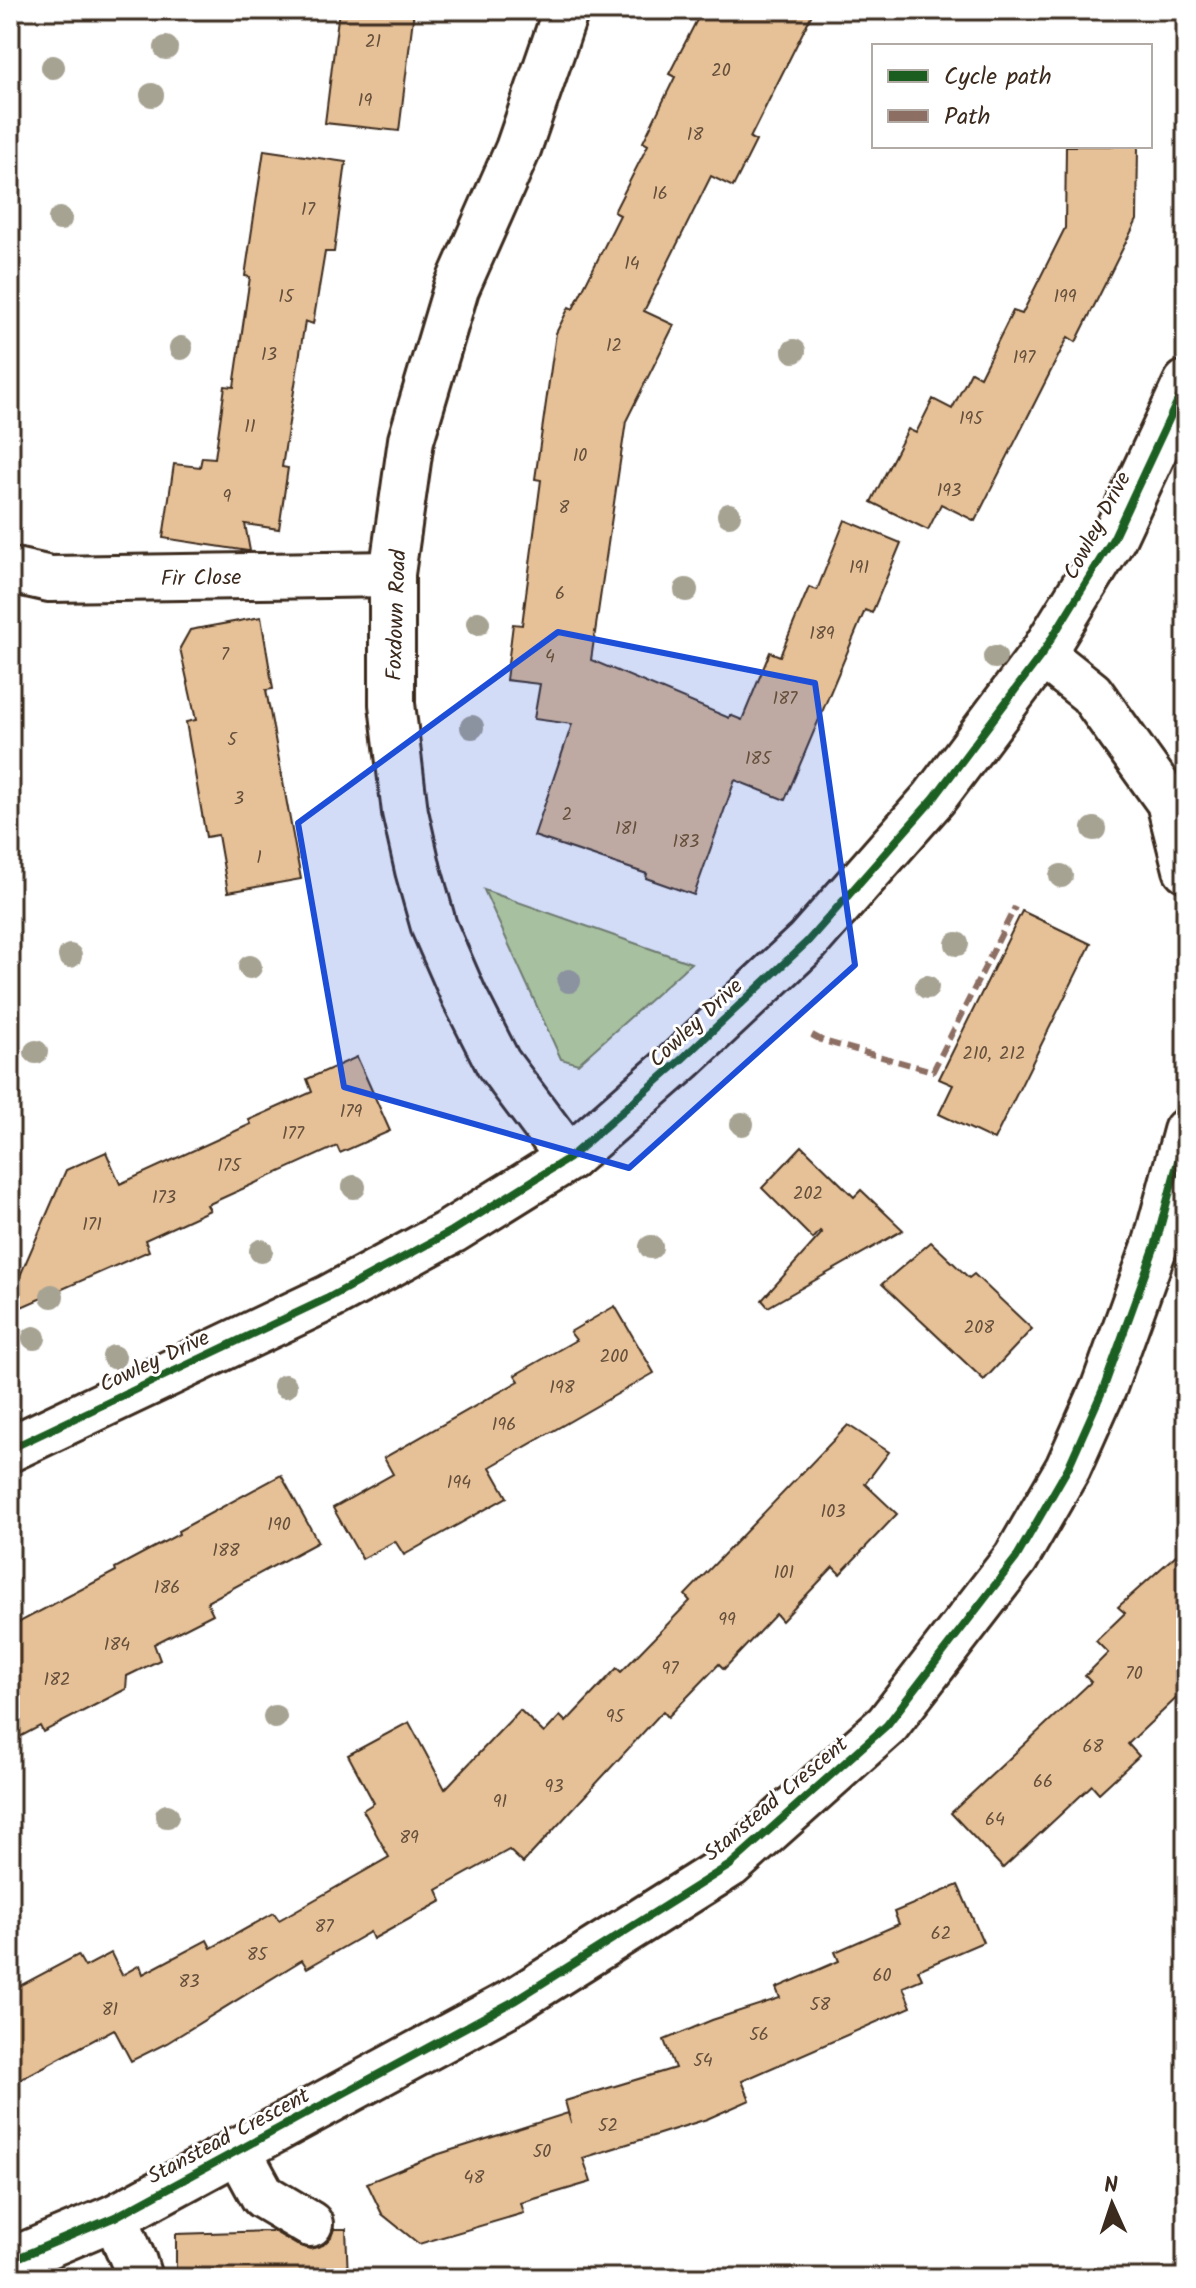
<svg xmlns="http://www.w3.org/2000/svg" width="1196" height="2288" font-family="Kalam,sans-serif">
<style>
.green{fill:#cadd91;stroke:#828458;stroke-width:2}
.building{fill:#e6c197;stroke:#3b2a1e;stroke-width:2}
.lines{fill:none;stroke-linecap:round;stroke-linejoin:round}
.minor-casing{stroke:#3b2a1e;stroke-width:50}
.minor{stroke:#fff;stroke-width:44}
.quiet{stroke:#8d6e63;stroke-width:6;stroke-dasharray:12 6;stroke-linecap:butt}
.cycleway-casing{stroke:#fff;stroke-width:13}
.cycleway{stroke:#1b5e20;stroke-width:8}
.tree{fill:#a7a393}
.marked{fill:#1d4ed8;fill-opacity:0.2;stroke:#1d4ed8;stroke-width:6;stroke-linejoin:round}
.labels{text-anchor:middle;stroke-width:6;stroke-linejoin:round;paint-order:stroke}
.number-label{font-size:18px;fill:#66503c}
.street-label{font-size:22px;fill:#3b2a1e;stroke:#fff}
</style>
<rect width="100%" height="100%" fill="#fff"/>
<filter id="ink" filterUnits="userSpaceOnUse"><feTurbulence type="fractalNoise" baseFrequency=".0125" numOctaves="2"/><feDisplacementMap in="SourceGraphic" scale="16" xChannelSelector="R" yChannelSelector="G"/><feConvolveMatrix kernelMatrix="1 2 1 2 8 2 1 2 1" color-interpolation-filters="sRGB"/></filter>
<g filter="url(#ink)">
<polygon class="green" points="484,890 691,963 578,1064 561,1059"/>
<g class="building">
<polygon points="339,10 414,10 399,131 325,123"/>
<polygon points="702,10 814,10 750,138 756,141 733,187 711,176 644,311 674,325 626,421 591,660 729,718 730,715 742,720 770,652 780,656 809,587 817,590 845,520 901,543 872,613 865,610 785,800 735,780 694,895 646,878 647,874 534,836 572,724 534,719 540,684 506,680 513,624 522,625 541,480 535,479 556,333 569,307 573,309 620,215 614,212 648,145 643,142 675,77 669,74"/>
<polygon points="1066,146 1138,146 1137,220 1076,342 1068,337 975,521 941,504 928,530 871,502 908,429 916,433 933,399 952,409 971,372 980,377 1013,311 1022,314 1065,228"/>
<polygon points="264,150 346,162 334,252 325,252 313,324 305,321 282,467 288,468 279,529 245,524 250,551 248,551 163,538 174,464 200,467 202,457 215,458 225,386 234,387 250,277 245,276"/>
<polygon points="261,617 273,689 266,690 301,879 228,892 218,835 206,837 186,722 196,720 180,648 190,630"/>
<polygon points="1022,911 1091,944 994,1140 939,1114 953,1085 939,1079"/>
<polygon points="357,1057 390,1131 340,1153 337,1146 207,1205 210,1210 145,1240 149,1251 10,1312 10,1299 66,1170 106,1152 120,1184 251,1124 249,1120 312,1092 307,1079"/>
<polygon points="802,1146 854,1197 861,1190 903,1230 768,1307 762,1300 822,1233 820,1231 813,1239 762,1188"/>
<polygon points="931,1242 969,1278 974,1274 1032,1329 984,1380 882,1284"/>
<polygon points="615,1306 654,1373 490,1467 507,1497 404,1555 395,1541 362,1559 333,1508 393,1474 384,1458 519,1381 515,1375 576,1340 570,1332"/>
<polygon points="848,1425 889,1452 865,1484 897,1514 840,1574 833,1567 782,1621 776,1614 724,1669 719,1664 668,1717 663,1711 523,1863 509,1850 437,1890 442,1901 373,1939 370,1932 307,1968 302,1960 167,2043 131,2061 114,2029 10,2085 10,1991 78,1955 85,1967 111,1953 122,1975 140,1965 143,1974 207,1940 211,1948 274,1913 279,1920 389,1857 363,1810 374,1803 348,1755 409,1722 445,1789 520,1710 544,1733 560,1716 566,1722 617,1668 621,1672 690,1601 685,1595"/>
<polygon points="281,1475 318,1542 207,1602 213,1614 154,1644 160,1660 127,1676 126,1689 43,1732 40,1726 10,1742 10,1627 116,1571 115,1568 179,1534 178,1531"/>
<polygon points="1186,1546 1186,1689 1128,1744 1139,1756 1099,1793 1092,1785 1003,1868 951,1813 1091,1682 1085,1676 1108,1653 1096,1641 1125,1613 1118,1607"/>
<polygon points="958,1885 983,1942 918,1970 922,1979 903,1987 911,2007 742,2081 750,2100 707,2119 583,2158 591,2182 521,2203 524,2213 419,2244 382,2214 367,2183 436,2155 568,2113 571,2123 565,2101 675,2068 664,2040 712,2020 780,1998 776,1988 839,1961 835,1952 899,1924 894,1912"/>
<polygon points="334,2229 346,2229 348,2278 176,2278 176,2234 273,2231 297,2245 310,2249 323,2245 331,2237"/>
</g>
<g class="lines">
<defs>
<g id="minor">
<polyline points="566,10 518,149 456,289 411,440 392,574 392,704 405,812 418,870 434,927 464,996 498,1063 569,1158"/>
<path id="s1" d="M 10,570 L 50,579 L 392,574"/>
<polyline points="1042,654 1091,693 1169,802 1186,869"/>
<polyline points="10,1449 330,1297 452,1231 569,1158 682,1059 807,942 934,798 1042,654 1114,537 1186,383"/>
<polyline points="238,2150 263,2196 310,2224"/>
<polyline points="115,2217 134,2262 139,2278"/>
<polyline points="10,2261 115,2217 514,2001 730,1865 887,1725 1016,1558 1068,1468 1104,1387 1156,1243 1186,1131"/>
</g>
</defs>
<use href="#minor" class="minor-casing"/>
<use href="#minor" class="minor"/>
<polyline class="quiet" points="812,1035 823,1041 933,1071 1015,907"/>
<defs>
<g id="cycleway">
<polyline points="10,1449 330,1297 452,1231 569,1158 682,1059 807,942 934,798 1042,654 1114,537 1186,383"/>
<polyline points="10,2261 115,2217 514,2001 730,1865 887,1725 1016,1558 1068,1468 1104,1387 1156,1243 1186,1131"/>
</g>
</defs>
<use href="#cycleway" class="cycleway-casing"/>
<use href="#cycleway" class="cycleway"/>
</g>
<g class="tree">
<circle cx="166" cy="48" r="12"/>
<circle cx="53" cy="67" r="12"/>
<circle cx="152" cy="95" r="12"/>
<circle cx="60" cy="219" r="12"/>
<circle cx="181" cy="348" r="12"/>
<circle cx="794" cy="351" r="12"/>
<circle cx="729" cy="515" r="12"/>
<circle cx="686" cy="590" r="12"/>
<circle cx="478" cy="623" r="12"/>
<circle cx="995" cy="657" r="12"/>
<circle cx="472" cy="727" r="12"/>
<circle cx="1094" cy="829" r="12"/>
<circle cx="1061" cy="876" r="12"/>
<circle cx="957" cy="944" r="12"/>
<circle cx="70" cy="956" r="12"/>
<circle cx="250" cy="967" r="12"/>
<circle cx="569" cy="981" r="12"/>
<circle cx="927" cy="987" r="12"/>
<circle cx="36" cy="1052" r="12"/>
<circle cx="742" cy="1124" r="12"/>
<circle cx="354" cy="1187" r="12"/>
<circle cx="651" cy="1247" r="12"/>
<circle cx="261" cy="1251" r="12"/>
<circle cx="52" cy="1296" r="12"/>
<circle cx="34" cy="1338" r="12"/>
<circle cx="114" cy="1357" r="12"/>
<circle cx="285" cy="1386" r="12"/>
<circle cx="275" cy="1717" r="12"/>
<circle cx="167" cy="1816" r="12"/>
</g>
</g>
<path class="marked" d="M 558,632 L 815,683 L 855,965 L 629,1168 L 344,1087 L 298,823 Z"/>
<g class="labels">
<g class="number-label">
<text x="373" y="47">21</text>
<text x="721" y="76">20</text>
<text x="365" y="106">19</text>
<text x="695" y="140">18</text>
<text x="660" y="199">16</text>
<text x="308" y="215">17</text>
<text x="632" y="269">14</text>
<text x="286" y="302">15</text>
<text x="1065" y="302">199</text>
<text x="614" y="351">12</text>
<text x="269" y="360">13</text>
<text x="1024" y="363">197</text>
<text x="971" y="424">195</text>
<text x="250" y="432">11</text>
<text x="580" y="461">10</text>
<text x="949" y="496">193</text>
<text x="227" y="502">9</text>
<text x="564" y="513">8</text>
<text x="859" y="573">191</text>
<text x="560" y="599">6</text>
<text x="822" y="639">189</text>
<text x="225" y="660">7</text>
<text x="550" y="662">4</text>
<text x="785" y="704">187</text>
<text x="232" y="745">5</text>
<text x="758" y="764">185</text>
<text x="239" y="804">3</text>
<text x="567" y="820">2</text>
<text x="626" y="834">181</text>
<text x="686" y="847">183</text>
<text x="259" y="863">1</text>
<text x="994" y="1059">210, 212</text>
<text x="351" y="1117">179</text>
<text x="293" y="1139">177</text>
<text x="229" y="1171">175</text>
<text x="808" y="1199">202</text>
<text x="164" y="1203">173</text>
<text x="92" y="1230">171</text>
<text x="979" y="1333">208</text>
<text x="614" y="1362">200</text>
<text x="562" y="1393">198</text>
<text x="504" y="1430">196</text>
<text x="459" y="1488">194</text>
<text x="833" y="1517">103</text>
<text x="279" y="1530">190</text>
<text x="226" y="1556">188</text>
<text x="784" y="1578">101</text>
<text x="167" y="1593">186</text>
<text x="727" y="1625">99</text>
<text x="117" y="1650">184</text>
<text x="670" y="1674">97</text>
<text x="1134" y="1679">70</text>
<text x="57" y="1685">182</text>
<text x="615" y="1722">95</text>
<text x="1093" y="1752">68</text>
<text x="1043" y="1787">66</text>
<text x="554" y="1792">93</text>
<text x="500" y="1807">91</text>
<text x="995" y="1825">64</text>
<text x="409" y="1843">89</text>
<text x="324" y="1932">87</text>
<text x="941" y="1939">62</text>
<text x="257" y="1960">85</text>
<text x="882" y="1981">60</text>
<text x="189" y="1987">83</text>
<text x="820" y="2010">58</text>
<text x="110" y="2015">81</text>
<text x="759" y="2040">56</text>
<text x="703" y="2066">54</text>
<text x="608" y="2131">52</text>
<text x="542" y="2157">50</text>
<text x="474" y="2183">48</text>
</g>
<g class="street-label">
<text transform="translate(1096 525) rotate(-62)" y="8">Cowley Drive</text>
<text dy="8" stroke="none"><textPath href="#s1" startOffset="192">Fir Close</textPath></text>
<text transform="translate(395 615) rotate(-88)" y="8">Foxdown Road</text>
<text transform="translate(695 1022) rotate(-43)" y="8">Cowley Drive</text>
<text transform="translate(154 1360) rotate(-25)" y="8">Cowley Drive</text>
<text transform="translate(775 1798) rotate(-40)" y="8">Stanstead Crescent</text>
<text transform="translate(228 2135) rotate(-28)" y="8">Stanstead Crescent</text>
</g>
</g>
<rect width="1196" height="2288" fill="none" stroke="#fff" stroke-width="40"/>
<rect x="20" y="20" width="1156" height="2248" fill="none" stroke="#3b2a1e" stroke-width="3" filter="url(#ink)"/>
<rect x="872" y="44" width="280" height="104" fill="#ffffff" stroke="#b1aaa5" stroke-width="2"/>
<rect x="888" y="70" width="40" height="12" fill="#1b5e20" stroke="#b1aaa5" stroke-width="2"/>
<text x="944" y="84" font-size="24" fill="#3b2a1e">Cycle path</text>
<rect x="888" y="110" width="40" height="12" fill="#8d6e63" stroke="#b1aaa5" stroke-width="2"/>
<text x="944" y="124" font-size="24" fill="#3b2a1e">Path</text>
<g transform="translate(1112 2204) rotate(357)" stroke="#ffffff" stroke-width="6" paint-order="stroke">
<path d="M0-6L14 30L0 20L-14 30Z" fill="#3b2a1e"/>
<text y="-12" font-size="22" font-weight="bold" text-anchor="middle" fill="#3b2a1e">N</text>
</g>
</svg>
